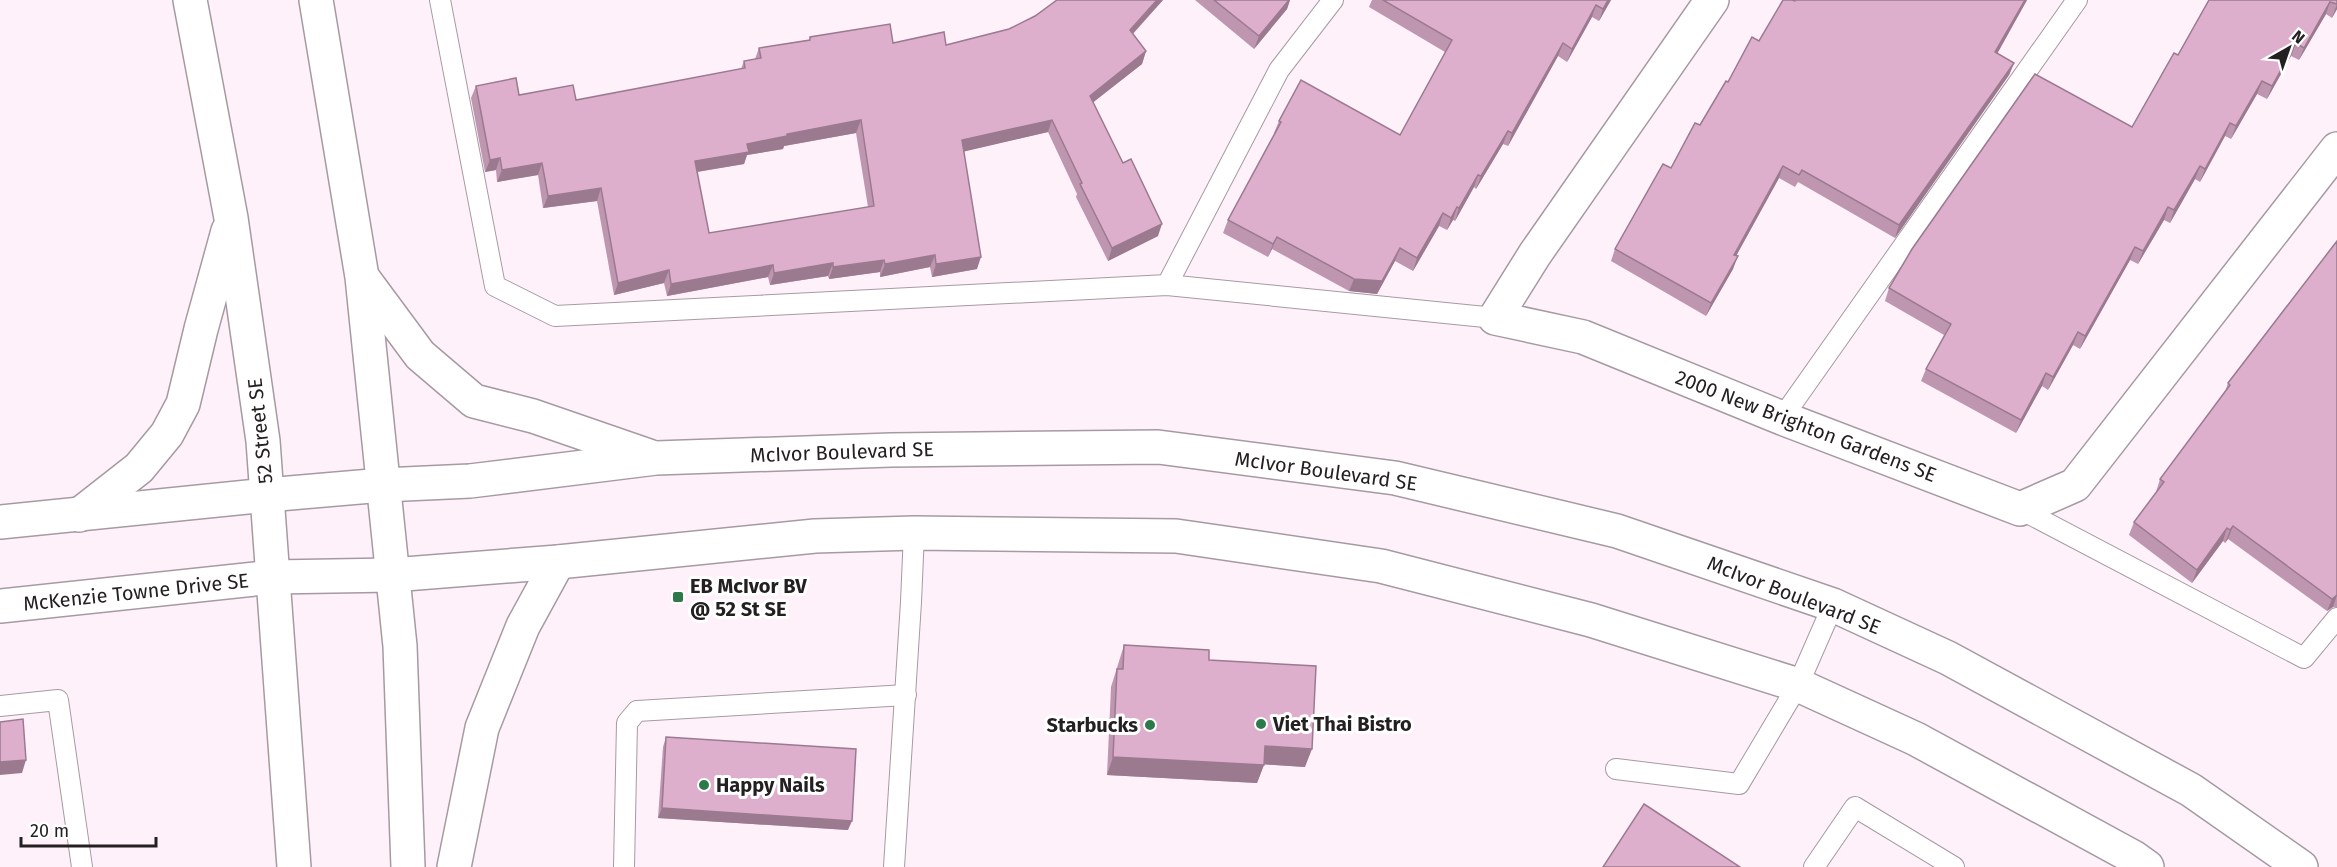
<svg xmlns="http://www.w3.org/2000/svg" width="2337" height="867" font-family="'Fira Sans',sans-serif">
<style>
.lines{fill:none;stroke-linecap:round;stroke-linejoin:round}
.lane-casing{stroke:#a69aa2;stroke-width:22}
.street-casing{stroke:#a69aa2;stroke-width:36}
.secondary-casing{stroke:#a69aa2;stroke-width:36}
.lane{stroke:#fff;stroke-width:20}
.street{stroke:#fff;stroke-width:33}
.secondary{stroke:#fff;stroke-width:33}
.wall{fill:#bf96b0;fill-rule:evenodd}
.shaded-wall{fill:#9b7a90}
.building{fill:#deafcd;stroke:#9b7a90;stroke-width:1.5;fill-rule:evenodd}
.poi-dot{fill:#2c7a4a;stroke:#fff;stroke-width:2}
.labels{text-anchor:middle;stroke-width:6;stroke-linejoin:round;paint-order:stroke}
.street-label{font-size:20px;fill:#242022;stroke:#fff}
.poi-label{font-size:20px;font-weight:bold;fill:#242022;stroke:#fff;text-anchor:start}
</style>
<rect width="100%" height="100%" fill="#fff1fa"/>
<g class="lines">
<defs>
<g id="lane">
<polyline points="440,0 495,286 555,316 1167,285 1495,318"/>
<polyline points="1167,285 1279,70 1333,0"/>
<polyline points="1782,418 2077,0"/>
<polyline points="2020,509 2304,658 2337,618"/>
<polyline points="0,706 58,700 82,867"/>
<polyline points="1616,769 1739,784 1798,685 1833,605"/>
<polyline points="624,867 627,723 637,711 906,695"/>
<polyline points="894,867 911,602 914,533"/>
<polyline points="1814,867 1855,807 1954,867"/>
</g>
<polyline id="street" points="1712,0 1535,254 1495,318 1583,337 1782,418 2020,509 2075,485 2337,149"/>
<g id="secondary">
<polyline points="190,0 231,218 263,441 294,867"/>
<polyline points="316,0 362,277 400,646 408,867"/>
<polyline points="363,278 420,355 474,401 533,416 649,456"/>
<polyline points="79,515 139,468 167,434 183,404 201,329 228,231"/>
<polyline points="0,522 267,495 383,485 470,481 656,458 891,450 1158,447 1395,478 1617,531 1833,605 1948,658 2191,790 2301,867"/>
<polyline points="0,606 273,577 392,575 558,562 815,536 914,533 1176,536 1381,566 1591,620 1798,685 1916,739 2133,857 2147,867"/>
<polyline points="454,867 482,728 523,626 558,562"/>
</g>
</defs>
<use href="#lane" class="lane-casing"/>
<use href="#street" class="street-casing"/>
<use href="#secondary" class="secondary-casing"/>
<use href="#lane" class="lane"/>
<use href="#street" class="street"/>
<use href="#secondary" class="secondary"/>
</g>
<g class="wall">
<path d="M 1163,0 L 1133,34 L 1146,51 L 1142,64 L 1093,102 L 1158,236 L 1108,261 L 1076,197 L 1077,194 L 1048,132 L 964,151 L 977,269 L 932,277 L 930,267 L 880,277 L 880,272 L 829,279 L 828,276 L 770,285 L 768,277 L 667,296 L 664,283 L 614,295 L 597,201 L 543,208 L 538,175 L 497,182 L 496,170 L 485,172 L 471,98 L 476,86 L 519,95 L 576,100 L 741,69 L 744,61 L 755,59 L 759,48 L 809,40 L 810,37 L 946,45 ZM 856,133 L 868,207 L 709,233 L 697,172 L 744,164 L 747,155 L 783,149 L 784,146 Z"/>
<polygon points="1195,0 1290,0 1287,9 1254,49"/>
<polygon points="1372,0 1611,0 1599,21 1592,17 1567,62 1558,56 1508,146 1503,144 1476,189 1474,187 1455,221 1453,220 1447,230 1439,226 1413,271 1395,261 1377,294 1349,291 1272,249 1268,257 1223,233 1228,220 1275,134 1274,133 1279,121 1400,135 1445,52 1369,7"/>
<polygon points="1796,0 2027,0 1997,53 2014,63 2009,75 1895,238 1798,182 1795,187 1779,178 1736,256 1733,269 1706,316 1611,261 1615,249 1700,125 1728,82 1759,41"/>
<polygon points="2209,0 2337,0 2337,9 2332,18 2326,14 2299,60 2291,56 2267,99 2257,94 2231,139 2225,136 2200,182 2195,179 2170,223 2164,220 2138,264 2130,260 2080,349 2073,345 2048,390 2042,386 2016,433 1921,381 1926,369 1944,335 1885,301 1889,288 2132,127 2178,55"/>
<polygon points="2337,241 2337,607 2333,607 2327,611 2228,539 2225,543 2223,541 2192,583 2129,535 2134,522 2157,492 2156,492 2160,479 2225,392 2228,383"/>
<polygon points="1124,645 1305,767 1264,764 1257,783 1107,775 1111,687"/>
<polygon points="666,737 848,830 658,818 663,747"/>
</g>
<g class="shaded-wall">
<polygon points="1157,0 1163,0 1125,42 1130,30"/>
<polygon points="1289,0 1290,0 1287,9 1254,49 1259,36"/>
<polygon points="1608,0 1611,0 1599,21 1603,9"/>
<polygon points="2025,0 2027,0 1991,65 1995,52"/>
<polygon points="2330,2 2326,14 2299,60 2304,48"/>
<polygon points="2337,4 2337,9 2332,18"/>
<polygon points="1596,5 1592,17 1567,62 1572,49"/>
<polygon points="1563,43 1558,56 1508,146 1512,133"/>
<polygon points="2296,43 2291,56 2267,99 2272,86"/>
<polygon points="1146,51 1142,64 1086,108 1090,96"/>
<polygon points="2014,63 2009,75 1895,238 1899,225"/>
<polygon points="2262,81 2257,94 2231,139 2236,126"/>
<polygon points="861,120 856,133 784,146 783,149 747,155 744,164 690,173 695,161 747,144 787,134"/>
<polygon points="1052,120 1048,132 958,153 962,140"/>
<polygon points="2230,123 2225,136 2200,182 2205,169"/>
<polygon points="1508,131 1503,144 1476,189 1481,176"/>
<polygon points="500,158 496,170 485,172 490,160"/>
<polygon points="542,163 538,175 497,182 502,170"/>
<polygon points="1783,166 1779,178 1730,267 1734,255"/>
<polygon points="2200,166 2195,179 2170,223 2174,210"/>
<polygon points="1478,175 1474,187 1455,221 1459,208"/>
<polygon points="601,188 597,201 543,208 548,196"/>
<polygon points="1457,207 1453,220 1447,230 1451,218"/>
<polygon points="2168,207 2164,220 2138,264 2143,251"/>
<polygon points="1443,213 1439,226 1413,271 1417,258"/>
<polygon points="1162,224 1158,236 1108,261 1112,248"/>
<polygon points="1277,237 1272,249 1268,257 1273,244"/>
<polygon points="2135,247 2130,260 2080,349 2085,336"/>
<polygon points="1400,248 1395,261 1377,294 1349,291 1354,279"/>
<polygon points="935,255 930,267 880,277 885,264"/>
<polygon points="1738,256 1733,269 1706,316 1711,303"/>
<polygon points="981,257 977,269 932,277 936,264"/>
<polygon points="884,260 880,272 829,279 833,267"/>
<polygon points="833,263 828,276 770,285 774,273"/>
<polygon points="773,265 768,277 667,296 671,284"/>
<polygon points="669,270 664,283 614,295 618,283"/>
<polygon points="2078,332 2073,345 2048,390 2053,377"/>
<polygon points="2046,373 2042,386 2016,433 2021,420"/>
<polygon points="2233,526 2228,539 2225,543 2230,530"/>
<polygon points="2227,528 2223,541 2192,583 2197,570"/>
<polygon points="2337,595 2333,607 2327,611 2332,599"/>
<polygon points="1265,746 1312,749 1305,767 1258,764"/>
<polygon points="1113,757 1264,765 1257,783 1107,775"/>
<polygon points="26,760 22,773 0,775 0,762"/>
<polygon points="662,808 852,821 848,830 658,818"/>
</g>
<g class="building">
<path d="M 1057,0 L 1157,0 L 1130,30 L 1146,51 L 1090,96 L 1123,163 L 1131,159 L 1162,224 L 1112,248 L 1080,184 L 1082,183 L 1052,120 L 962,140 L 981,257 L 936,264 L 935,255 L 885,264 L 884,260 L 833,267 L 833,263 L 774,273 L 773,265 L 671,284 L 669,270 L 618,283 L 601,188 L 548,196 L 542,163 L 502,170 L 500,158 L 490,160 L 476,86 L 516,78 L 519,95 L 573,85 L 576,100 L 745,68 L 744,61 L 761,58 L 759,48 L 810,40 L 810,37 L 890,24 L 893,43 L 944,32 L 946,45 L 1009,29 L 1035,16 ZM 861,120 L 874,206 L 709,233 L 695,161 L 749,152 L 747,144 L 787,136 L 787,134 Z"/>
<polygon points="1214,0 1289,0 1259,36"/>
<polygon points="1383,0 1608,0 1603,9 1596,5 1572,49 1563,43 1512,133 1508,131 1481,176 1478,175 1459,208 1457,207 1451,218 1443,213 1417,258 1400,248 1382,281 1354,279 1277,237 1273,244 1228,220 1281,122 1279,121 1301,80 1400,135 1452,40"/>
<polygon points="1783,0 1792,0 1795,1 1796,0 2025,0 1995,52 2014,63 1899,225 1802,170 1799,175 1783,166 1734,255 1738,256 1711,303 1615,249 1663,164 1671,168 1695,123 1700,125 1726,81 1728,82 1752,37 1759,41"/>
<polygon points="2209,0 2337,0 2337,4 2330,2 2304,48 2296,43 2272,86 2262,81 2236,126 2230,123 2205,169 2200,166 2174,210 2168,207 2143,251 2135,247 2085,336 2078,332 2053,377 2046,373 2021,420 1926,369 1951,324 1889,288 1912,249 2035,74 2132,127 2174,53 2178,55"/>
<polygon points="2337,241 2337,595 2332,599 2233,526 2230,530 2227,528 2197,570 2134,522 2164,482 2160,479 2230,385 2228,383"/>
<polygon points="1124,645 1209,650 1209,660 1316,666 1312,749 1265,746 1264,765 1113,757 1117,669 1123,669"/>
<polygon points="23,719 26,760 0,762 0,722"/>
<polygon points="666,737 856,749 852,821 662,808"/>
<polygon points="1644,804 1740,867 1603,867"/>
</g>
<g class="poi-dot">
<rect x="672" y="591" width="12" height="12" rx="3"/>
<circle cx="1261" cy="724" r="6"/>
<circle cx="1150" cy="725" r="6"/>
<circle cx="704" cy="785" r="6"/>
</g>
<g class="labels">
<g class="street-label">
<text transform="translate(1806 426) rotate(21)" y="7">2000 New Brighton Gardens SE</text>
<text transform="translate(260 431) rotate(-96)" y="7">52 Street SE</text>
<text transform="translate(842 452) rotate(-2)" y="7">McIvor Boulevard SE</text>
<text transform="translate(1326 471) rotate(8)" y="7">McIvor Boulevard SE</text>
<text transform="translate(136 592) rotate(-6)" y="7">McKenzie Towne Drive SE</text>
<text transform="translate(1794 595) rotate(21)" y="7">McIvor Boulevard SE</text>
</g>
<g class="poi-label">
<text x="690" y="593">EB McIvor BV<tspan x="690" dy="23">@ 52 St SE</tspan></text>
<text x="1273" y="731">Viet Thai Bistro</text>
<text x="1138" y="732" text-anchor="end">Starbucks</text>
<text x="716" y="792">Happy Nails</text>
</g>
</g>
<g transform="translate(2289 48) rotate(40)" stroke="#ffffff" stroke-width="4.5" paint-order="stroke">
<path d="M0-4.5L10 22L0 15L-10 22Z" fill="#242022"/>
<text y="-9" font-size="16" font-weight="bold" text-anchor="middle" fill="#242022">N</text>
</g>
<path d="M21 837v9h135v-9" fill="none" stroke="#242022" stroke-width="3"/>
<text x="30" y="837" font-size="18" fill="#242022" stroke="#ffffff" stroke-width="4.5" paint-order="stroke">20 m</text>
</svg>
